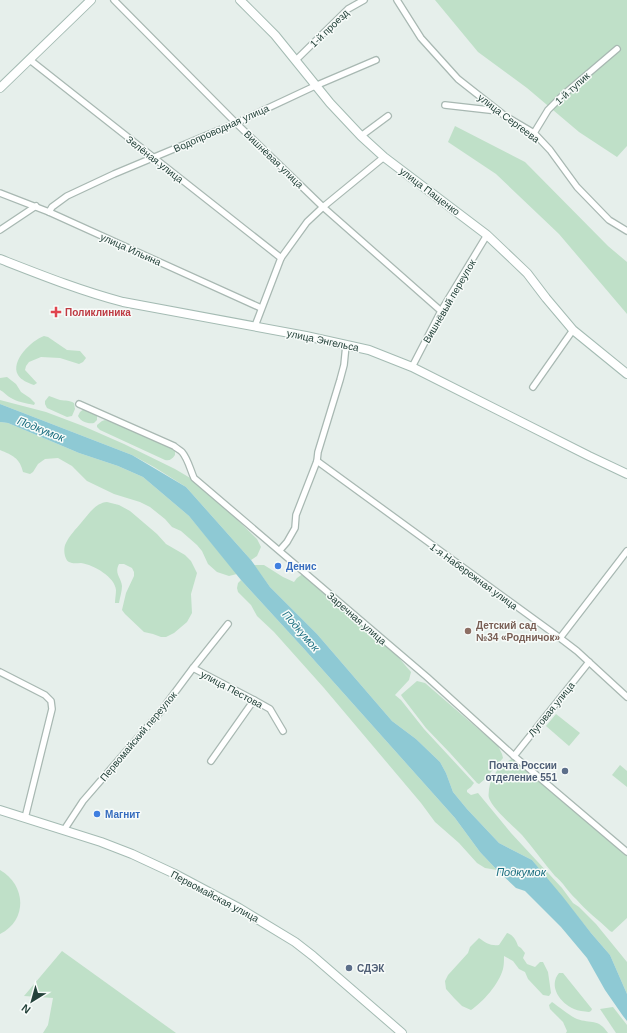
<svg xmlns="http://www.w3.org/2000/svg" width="627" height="1033" font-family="Arial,sans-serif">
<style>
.green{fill:#bfe0c8}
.water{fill:#8ec9d4}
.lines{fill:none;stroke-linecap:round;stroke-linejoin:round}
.street-casing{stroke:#a8b8b2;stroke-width:8}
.secondary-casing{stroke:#a4bbb3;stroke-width:10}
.street{stroke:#fff;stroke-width:5.5}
.secondary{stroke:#fff;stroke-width:8}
.health-dot{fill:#e0444e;stroke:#f7fbf9;stroke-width:1.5}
.shop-dot{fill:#3f7fe0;stroke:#f7fbf9;stroke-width:1.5}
.education-dot{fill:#8d6e63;stroke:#f7fbf9;stroke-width:1.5}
.service-dot{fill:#5c6f8a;stroke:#f7fbf9;stroke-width:1.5}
.labels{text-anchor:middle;stroke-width:3;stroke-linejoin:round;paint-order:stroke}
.street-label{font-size:10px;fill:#24423a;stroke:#f7fbf9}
.health-label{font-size:10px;font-weight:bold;fill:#be3a42;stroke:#f7fbf9;text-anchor:start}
.shop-label{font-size:10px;font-weight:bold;fill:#366cbe;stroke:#f7fbf9;text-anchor:start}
.education-label{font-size:10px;font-weight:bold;fill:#785e54;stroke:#f7fbf9;text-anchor:start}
.service-label{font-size:10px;font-weight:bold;fill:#4e5e75;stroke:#f7fbf9;text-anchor:end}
.water-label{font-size:11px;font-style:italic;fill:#1c6f80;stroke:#f7fbf9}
</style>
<rect width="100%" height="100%" fill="#e6efeb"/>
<g class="green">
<polygon points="435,0 627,0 627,146 617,157 579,132 527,88 478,52"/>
<polygon points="455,126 525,162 608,246 627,262 627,314 559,234 496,174 448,142"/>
<path d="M 44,336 L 48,337 L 67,350 L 80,351 L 86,358 L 83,362 L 79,364 L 60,358 L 41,357 L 29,362 L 26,366 L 25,370 L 37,383 L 34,385 C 28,383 21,380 18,375 C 10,361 32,340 44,336 Z"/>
<path d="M 7,377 L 16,384 L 21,392 L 30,398 L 35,403 L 34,405 C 26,403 17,402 11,398 C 7,396 4,392 0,390 L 0,378 Z"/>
<path d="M 49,396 C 53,397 56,399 60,400 C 66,401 69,400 74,403 L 75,409 L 72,416 L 67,417 L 47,408 L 45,404 L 45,401 Z"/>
<polygon points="0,400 46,412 83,426 124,444 175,469 197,482 212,495 257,539 261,547 257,556 251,560 186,487 154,467 132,455 0,404"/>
<path d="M 85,408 L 91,411 L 97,416 L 97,420 L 94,423 C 88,424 81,422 78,416 L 80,412 Z"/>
<path d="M 105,420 L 117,424 L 169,445 L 175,451 L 175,455 C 172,459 170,461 165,460 L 100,430 L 97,427 L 97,425 L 102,421 Z"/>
<path d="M 0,422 L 8,423 L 79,453 L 118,466 L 143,477 L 189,516 L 237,574 L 229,576 L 217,572 L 208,564 L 202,551 L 197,545 L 181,531 L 172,527 L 165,519 L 150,507 L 140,502 L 114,494 L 87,481 L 72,466 L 58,458 L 45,459 L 38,464 L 33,472 L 30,474 L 23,472 C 20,458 12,455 0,450 Z"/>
<path d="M 107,502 L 119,505 L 130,511 L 157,534 L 166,544 L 185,555 L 191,561 L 197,573 L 191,594 L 192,613 L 187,622 L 174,633 L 166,637 L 161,637 L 153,634 L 144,632 L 125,614 L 122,610 L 126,593 L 134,576 L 134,572 L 132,568 L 124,564 L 119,564 C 114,574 121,577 122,586 C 122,591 120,597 119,603 L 115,603 C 115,599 116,594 116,590 C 115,577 94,565 81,563 C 77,563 73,564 69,562 C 64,559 63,548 66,543 C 69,536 76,529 81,523 C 88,515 95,503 107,502 Z"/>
<polygon points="254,565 264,565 283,577 294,582 297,578 304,573 393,651 411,672 409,680 395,695 401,700 424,729 474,783 471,787 467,790 467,792 471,795 478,793 511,833 562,888 573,903 579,907 596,924 627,962 627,994 610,955 591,933 532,860 499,843 467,809 453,792 446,773 440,762 416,739 392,721 317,634 270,587"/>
<polygon points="241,580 305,650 455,818 480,852 497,870 485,868 477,863 459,843 435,822 421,803 324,688 274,632 257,616 251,605 238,592 237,588 238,583"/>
<polygon points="417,681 425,683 498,746 502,754 503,758 485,779 479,784 477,783 450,753 426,728 403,698 401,695 402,694"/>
<polygon points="556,714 580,733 569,746 546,726"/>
<path d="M 512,759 L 627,856 L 627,918 L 612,932 L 610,931 C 599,920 586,911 576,899 C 568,892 563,882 555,876 C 544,863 533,848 522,835 C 514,827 492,808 489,798 C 488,795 489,792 489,789 C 491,776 500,764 512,759 Z"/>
<polygon points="620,765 627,771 627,787 612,775"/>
<path d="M 0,870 C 26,885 28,920 0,934 Z"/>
<path d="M 507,933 C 513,935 516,940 518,946 L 521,948 L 525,953 L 523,958 L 527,964 L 535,967 L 540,962 L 543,962 L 548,972 L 551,993 L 549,996 L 543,995 L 528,979 L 525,972 L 519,969 L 513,961 L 504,956 C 504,960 504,965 503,969 C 499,984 483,1002 471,1010 L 462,1006 L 454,998 L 446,989 L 445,981 L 448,975 L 468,953 L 470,947 L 479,938 C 486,943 490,946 499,945 Z"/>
<polygon points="62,951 176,1033 43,1033 48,1025 53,998 24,996"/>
<path d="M 559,973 L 563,973 L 592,1009 L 591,1011 L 589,1012 C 584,1011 578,1011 574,1009 C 560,1003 548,986 559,973 Z"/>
<path d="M 552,1002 C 559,1007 570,1016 577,1019 C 591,1024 598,1018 608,1033 L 566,1033 L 567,1031 L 563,1022 L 550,1009 L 549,1005 Z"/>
<polygon points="613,1007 627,1025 627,1033 616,1033 600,1009"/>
</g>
<polygon class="water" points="0,404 132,455 186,487 251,560 270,587 317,634 392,721 416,739 440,762 446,773 453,792 467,809 499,843 532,860 563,897 591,933 610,955 627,994 627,1021 623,1016 605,990 587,958 561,927 525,891 516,888 497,870 480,852 455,818 305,650 241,580 189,516 143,477 118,466 79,453 8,423 0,422"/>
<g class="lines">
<defs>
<g id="street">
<polyline points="114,0 236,123 323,207 441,311"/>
<polyline points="397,0 421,38 458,79 505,116 534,133 550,150 577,187 609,220 627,231"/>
<polyline points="30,60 281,258"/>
<polyline points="296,60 348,9 364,0"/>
<polyline points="445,105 498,111"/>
<polyline points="534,133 548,110 563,95 617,49"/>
<polyline points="361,136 388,116"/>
<polyline points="0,193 49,212 261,308"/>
<polyline points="49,212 52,207 67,196 114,174 236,123 315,86 376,60"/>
<polyline points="0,230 36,206"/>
<polyline points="255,326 281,258 307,222 323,207 384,157"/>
<polyline points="412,367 441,311 487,235"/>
<polyline points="533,387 573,330"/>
<path d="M 79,404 L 174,446 C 176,448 180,450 182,452 C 188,459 190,469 194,478 L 427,677 L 514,756 L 627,852"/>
<polyline points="317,461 560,638 577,651 627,697"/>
<polyline points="280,550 287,542 295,528 296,515 317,461 318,452 340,380 344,365 346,345"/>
<polyline points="560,638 627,551"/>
<polyline points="193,668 254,700 270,709 283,731"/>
<polyline points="0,672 45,695 51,701 52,709 25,818"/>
<polyline points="514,756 589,662"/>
<polyline points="211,761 254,700"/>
<polyline points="64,830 83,801 161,711 193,668 228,624"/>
</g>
<g id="secondary">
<polyline points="240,0 275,35 330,103 361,136 384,157 487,235 527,273 546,298 573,330 627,374"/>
<polyline points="0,88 91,0"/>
<path d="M 0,259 C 41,275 81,291 123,302 L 306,336 L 369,350 L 412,367 L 589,456 L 627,474"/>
<polyline points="0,810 101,842 132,854 175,874 239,908 295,942 313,956 402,1033"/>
</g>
</defs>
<use href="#street" class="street-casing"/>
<use href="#secondary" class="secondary-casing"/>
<use href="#street" class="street"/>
<use href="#secondary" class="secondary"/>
</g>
<path class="health-dot" d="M54 306h4v4h4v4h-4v4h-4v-4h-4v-4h4z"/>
<g class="shop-dot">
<circle cx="278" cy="566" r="4"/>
<circle cx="97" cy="814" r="4"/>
</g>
<circle class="education-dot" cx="468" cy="631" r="4"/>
<g class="service-dot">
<circle cx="565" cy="771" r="4"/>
<circle cx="349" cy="968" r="4"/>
</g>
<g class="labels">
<g class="street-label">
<text transform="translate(329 28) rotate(-44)" y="4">1-й проезд</text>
<text transform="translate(572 88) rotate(-42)" y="4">1-й тупик</text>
<text transform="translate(509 118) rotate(37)" y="4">улица Сергеева</text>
<text transform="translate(221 128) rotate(-24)" y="4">Водопроводная улица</text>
<text transform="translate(155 159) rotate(38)" y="4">Зелёная улица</text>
<text transform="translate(274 159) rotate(44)" y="4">Вишнёвая улица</text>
<text transform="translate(430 191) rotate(37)" y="4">улица Пащенко</text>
<text transform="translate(131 249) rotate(24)" y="4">улица Ильина</text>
<text transform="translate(449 301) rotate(-60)" y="4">Вишнёвый переулок</text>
<text transform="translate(323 340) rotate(12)" y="4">улица Энгельса</text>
<text transform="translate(474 576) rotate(36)" y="4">1-я Набережная улица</text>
<text transform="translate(357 618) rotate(41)" y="4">Заречная улица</text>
<text transform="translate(232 689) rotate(28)" y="4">улица Пестова</text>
<text transform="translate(551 709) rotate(-51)" y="4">Луговая улица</text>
<text transform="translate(138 736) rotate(-50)" y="4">Первомайский переулок</text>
<text transform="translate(215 896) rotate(28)" y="4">Первомайская улица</text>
</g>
<g class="health-label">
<text x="65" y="316">Поликлиника</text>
</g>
<g class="shop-label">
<text x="286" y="570">Денис</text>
<text x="105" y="818">Магнит</text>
</g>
<g class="education-label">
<text x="476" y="629">Детский сад<tspan x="476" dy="12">№34 «Родничок»</tspan></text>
</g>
<g class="service-label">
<text x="557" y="769">Почта России<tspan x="557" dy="12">отделение 551</tspan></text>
<text x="357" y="972" text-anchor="start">СДЭК</text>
</g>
<g class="water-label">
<text transform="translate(41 429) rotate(22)" y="4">Подкумок</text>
<text transform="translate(301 631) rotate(49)" y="4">Подкумок</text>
<text x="521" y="876">Подкумок</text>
</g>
</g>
<g transform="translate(32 1001) rotate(217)" stroke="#f7fbf9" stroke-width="3" paint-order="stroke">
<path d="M0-3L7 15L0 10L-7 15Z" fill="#24423a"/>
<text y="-6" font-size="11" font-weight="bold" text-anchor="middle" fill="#24423a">N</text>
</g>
</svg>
